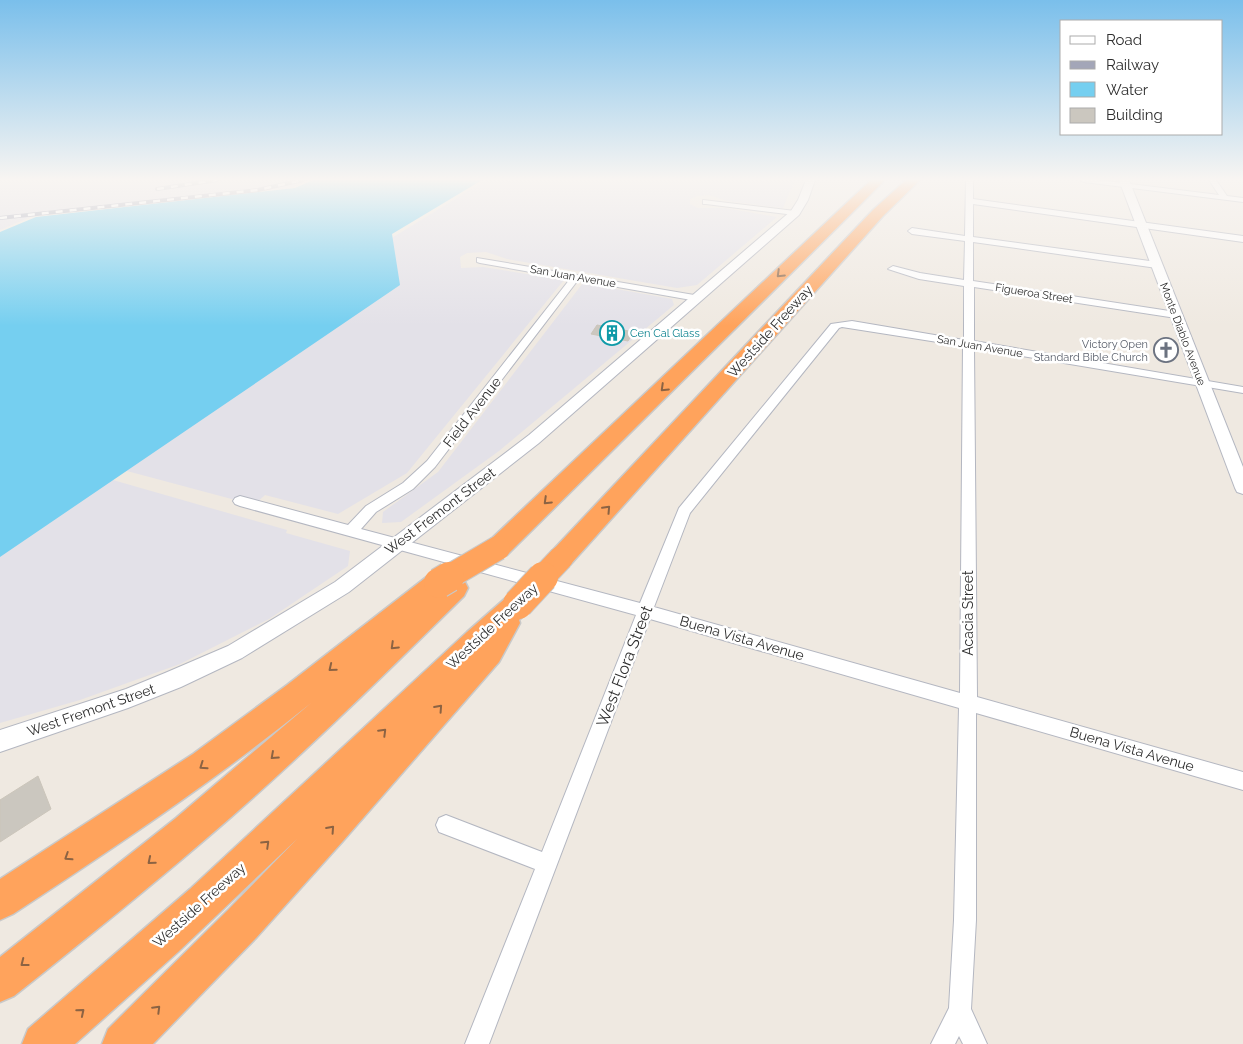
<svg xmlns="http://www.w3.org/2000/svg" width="1243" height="1044" font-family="Raleway,sans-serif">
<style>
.industrial{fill:#e3e1e8}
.water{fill:#75cff0}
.building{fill:#cbc7bf;stroke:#cbc5ba}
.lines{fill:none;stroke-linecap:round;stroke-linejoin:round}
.minor-casing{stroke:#b4b7c1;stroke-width:2}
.tertiary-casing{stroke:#b4b7c1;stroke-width:2}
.motorway-casing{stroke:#c9c9c9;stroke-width:3}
.minor{fill:#fff;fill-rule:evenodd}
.tertiary{fill:#fff;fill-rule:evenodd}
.motorway{fill:#ffa35c;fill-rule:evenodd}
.rail-casing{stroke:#a3a6b8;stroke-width:4}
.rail{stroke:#fff;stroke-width:2.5;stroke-dasharray:7;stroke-linecap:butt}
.motorway-bridge-far1-casing{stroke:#c9c9c9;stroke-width:26;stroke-linecap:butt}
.motorway-bridge-casing{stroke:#c9c9c9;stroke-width:32;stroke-linecap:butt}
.motorway-bridge-far1{stroke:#ffa35c;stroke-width:24}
.motorway-bridge{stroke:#ffa35c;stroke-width:30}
.oneway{stroke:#8c6343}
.labels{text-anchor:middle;stroke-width:5;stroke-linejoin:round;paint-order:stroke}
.far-street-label{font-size:11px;fill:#2e2e2e;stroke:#fff}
.far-culture-label{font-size:11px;fill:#0d838f;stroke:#fff;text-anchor:start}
.far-worship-label{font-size:11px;fill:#5b616d;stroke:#fff;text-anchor:end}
.street-label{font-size:14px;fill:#2e2e2e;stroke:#fff}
.near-street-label{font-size:16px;fill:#2e2e2e;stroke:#fff}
</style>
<rect width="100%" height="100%" fill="#efe9e1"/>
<g class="industrial">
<polygon points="0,180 309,180 292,188 35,215 0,230"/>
<polygon points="486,180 795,180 783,208 727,201 709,195 698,196 690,199 690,204 698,208 725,208 777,217 697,285 677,288 507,259 486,252 467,253 460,257 461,268 483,267 564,280 407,473 338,514 265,495 254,505 112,467 99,476 287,530 286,533 350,551 348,566 269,619 180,664 80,700 0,723 0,479"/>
<polygon points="583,283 672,299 674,305 499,451 401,522 382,523 383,512 438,472"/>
</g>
<polygon class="water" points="313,180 482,180 392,234 400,285 0,557 0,232 36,217 295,188"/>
<g class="building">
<polygon points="597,325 634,332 628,341 591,334"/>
<polygon points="38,776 51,809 0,842 0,800"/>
</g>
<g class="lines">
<defs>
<g id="minor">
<path d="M 966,180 L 973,180 L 973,199 L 1243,236 L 1243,242 L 973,204 L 973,237 L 1157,262 L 1162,265 L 1157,268 L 973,242 L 973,281 L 1176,312 L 1181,315 L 1176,318 L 974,287 L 974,341 L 1243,387 L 1243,393 L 974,348 L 977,697 L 1243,772 L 1243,790 L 976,713 L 976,920 L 971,1009 L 987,1044 L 963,1044 L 959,1036 L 955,1044 L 931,1044 L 949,1008 L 954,920 L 959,708 L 650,619 L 489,1044 L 465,1044 L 535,869 L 439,832 L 436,825 L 439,818 L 446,815 L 542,852 L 636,615 L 240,506 L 235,504 L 233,501 L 235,498 L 240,496 L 348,525 L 366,506 L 403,483 L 427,461 L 570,279 L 480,263 L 477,262 L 477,258 L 700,296 L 700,300 L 697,301 L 578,280 L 435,467 L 413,489 L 376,512 L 361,529 L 640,603 L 679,508 L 831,324 L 852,321 L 964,340 L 964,286 L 919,279 L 888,269 L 893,266 L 920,273 L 964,280 L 965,241 L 912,234 L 908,231 L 912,228 L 965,236 ZM 842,327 L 963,346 L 960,693 L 654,607 L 690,513 L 839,328 Z"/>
<polygon points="1080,180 1098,180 1219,195 1209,180 1216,180 1227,196 1243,198 1243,202 1084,182"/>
<polygon points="703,200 795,211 799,213 795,215 706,204 703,204"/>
</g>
<g id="tertiary">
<polygon points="806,180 815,180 808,200 799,215 539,443 349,592 242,658 181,687 128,708 0,752 0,730 126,689 165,673 228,646 335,582 529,435 791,211 798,200"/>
<polygon points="1119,180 1129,180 1243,467 1243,494 1237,492 1235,488"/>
</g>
<g id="motorway">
<polygon points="871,180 885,180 507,555 498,558 489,555 485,548 489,541"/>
<polygon points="906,180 920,180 883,216 570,565 561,568 552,565 548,558 552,551 873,210"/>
<path d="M 439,572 L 449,575 L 450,578 L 454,577 L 464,580 L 468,588 L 464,596 C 388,671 311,747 230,818 C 160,879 87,938 14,996 L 0,1002 L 0,957 L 176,818 L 311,703 C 216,780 115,847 13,914 L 0,920 L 0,879 L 193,754 L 287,685 L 429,575 Z"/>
<polygon points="518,593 528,596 532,604 528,612 519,620 520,623 499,662 343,841 256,938 153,1044 102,1044 108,1029 228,910 297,839 178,952 75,1044 22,1044 28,1029 190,889 467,632 508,596"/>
</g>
</defs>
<use href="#minor" class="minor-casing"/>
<use href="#tertiary" class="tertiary-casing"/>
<use href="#motorway" class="motorway-casing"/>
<use href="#minor" class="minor"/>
<use href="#tertiary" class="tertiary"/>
<use href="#motorway" class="motorway"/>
<defs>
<g id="rail">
<polyline points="157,189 217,180"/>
<polyline points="0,218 258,190 303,180"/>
</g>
</defs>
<use href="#rail" class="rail-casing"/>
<use href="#rail" class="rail"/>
<defs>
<g id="motorway-bridge-far1">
<polyline points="447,578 498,548"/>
<polyline points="542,578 561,558"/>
</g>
<g id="motorway-bridge">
<polyline points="439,583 449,577"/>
<polyline points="518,604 543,577"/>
</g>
</defs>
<use href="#motorway-bridge-far1" class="motorway-bridge-far1-casing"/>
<use href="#motorway-bridge" class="motorway-bridge-casing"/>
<use href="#motorway-bridge-far1" class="motorway-bridge-far1"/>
<use href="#motorway-bridge" class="motorway-bridge"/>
</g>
<defs><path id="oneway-chevron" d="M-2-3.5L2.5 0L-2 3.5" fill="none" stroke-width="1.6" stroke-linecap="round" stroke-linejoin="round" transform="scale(1.25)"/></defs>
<g class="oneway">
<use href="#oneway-chevron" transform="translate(780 274) rotate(136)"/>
<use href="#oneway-chevron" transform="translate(664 388) rotate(136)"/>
<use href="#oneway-chevron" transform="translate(547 501) rotate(136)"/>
<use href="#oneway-chevron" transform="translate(607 509) rotate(-47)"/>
<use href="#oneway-chevron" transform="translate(394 646) rotate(136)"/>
<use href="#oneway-chevron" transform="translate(332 668) rotate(141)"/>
<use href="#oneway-chevron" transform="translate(439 708) rotate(-48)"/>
<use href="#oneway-chevron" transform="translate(383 732) rotate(-45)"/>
<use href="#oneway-chevron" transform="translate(274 756) rotate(138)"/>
<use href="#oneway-chevron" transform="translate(203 766) rotate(145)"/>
<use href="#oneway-chevron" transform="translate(331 829) rotate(-48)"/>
<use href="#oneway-chevron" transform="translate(266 844) rotate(-44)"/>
<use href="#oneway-chevron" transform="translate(68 857) rotate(147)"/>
<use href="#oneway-chevron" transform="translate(151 861) rotate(140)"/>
<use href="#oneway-chevron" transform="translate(24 963) rotate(142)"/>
<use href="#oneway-chevron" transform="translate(157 1009) rotate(-45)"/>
<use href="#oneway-chevron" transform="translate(81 1012) rotate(-40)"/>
</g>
<linearGradient id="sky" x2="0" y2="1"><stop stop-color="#7abfeb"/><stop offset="0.55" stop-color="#f8f5f2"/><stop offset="1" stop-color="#f8f5f2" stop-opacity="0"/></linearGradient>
<rect width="1243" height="326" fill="url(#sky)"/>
<defs>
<symbol id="building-ring" viewBox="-11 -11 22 22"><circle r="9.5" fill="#fff" stroke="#0f9aa8" stroke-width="1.5"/><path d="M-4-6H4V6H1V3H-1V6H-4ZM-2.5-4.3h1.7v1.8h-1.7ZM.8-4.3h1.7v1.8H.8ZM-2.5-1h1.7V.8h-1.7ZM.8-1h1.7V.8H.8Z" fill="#0f9aa8"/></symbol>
<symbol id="church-ring" viewBox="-11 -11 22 22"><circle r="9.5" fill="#fff" stroke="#6b7280" stroke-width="1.5"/><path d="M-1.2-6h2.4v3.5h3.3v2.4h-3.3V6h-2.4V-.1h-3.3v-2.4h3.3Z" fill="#6b7280"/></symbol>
</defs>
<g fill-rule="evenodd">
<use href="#building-ring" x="598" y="319" width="28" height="28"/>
<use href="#church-ring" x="1152" y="336" width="28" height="28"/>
</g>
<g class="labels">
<g class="far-street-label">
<text transform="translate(573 276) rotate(10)" y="4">San Juan Avenue</text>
<text transform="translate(1034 293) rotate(9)" y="4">Figueroa Street</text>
<text transform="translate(1183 334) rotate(69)" y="4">Monte Diablo Avenue</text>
<text transform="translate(980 346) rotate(10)" y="4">San Juan Avenue</text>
</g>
<g class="far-culture-label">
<text x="630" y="337">Cen Cal Glass</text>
</g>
<g class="far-worship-label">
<text x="1148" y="348">Victory Open<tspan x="1148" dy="13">Standard Bible Church</tspan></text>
</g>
<g class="street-label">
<text transform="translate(770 331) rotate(-48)" y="5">Westside Freeway</text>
<text transform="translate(472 412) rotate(-52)" y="5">Field Avenue</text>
<text transform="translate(440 511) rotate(-37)" y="5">West Fremont Street</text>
<text transform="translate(968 613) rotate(-90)" y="5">Acacia Street</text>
<text transform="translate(492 626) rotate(-43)" y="5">Westside Freeway</text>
<text transform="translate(742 638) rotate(16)" y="5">Buena Vista Avenue</text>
<text transform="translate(91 710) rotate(-19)" y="5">West Fremont Street</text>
<text transform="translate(1132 749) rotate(16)" y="5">Buena Vista Avenue</text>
<text transform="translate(199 905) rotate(-42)" y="5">Westside Freeway</text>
</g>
<g class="near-street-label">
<text transform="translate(624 666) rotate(-69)" y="6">West Flora Street</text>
</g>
</g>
<rect x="1060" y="20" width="162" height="115" fill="#ffffff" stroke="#ababab"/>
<rect x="1070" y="36" width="25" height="8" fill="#ffffff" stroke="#ababab"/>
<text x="1106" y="45" font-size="15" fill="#2e2e2e">Road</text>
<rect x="1070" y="61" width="25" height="8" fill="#a3a6b8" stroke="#ababab"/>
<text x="1106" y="70" font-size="15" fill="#2e2e2e">Railway</text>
<rect x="1070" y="82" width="25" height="15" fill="#75cff0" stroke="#ababab"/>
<text x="1106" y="95" font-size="15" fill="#2e2e2e">Water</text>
<rect x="1070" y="108" width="25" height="15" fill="#cbc7bf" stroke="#ababab"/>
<text x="1106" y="120" font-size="15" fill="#2e2e2e">Building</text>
</svg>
